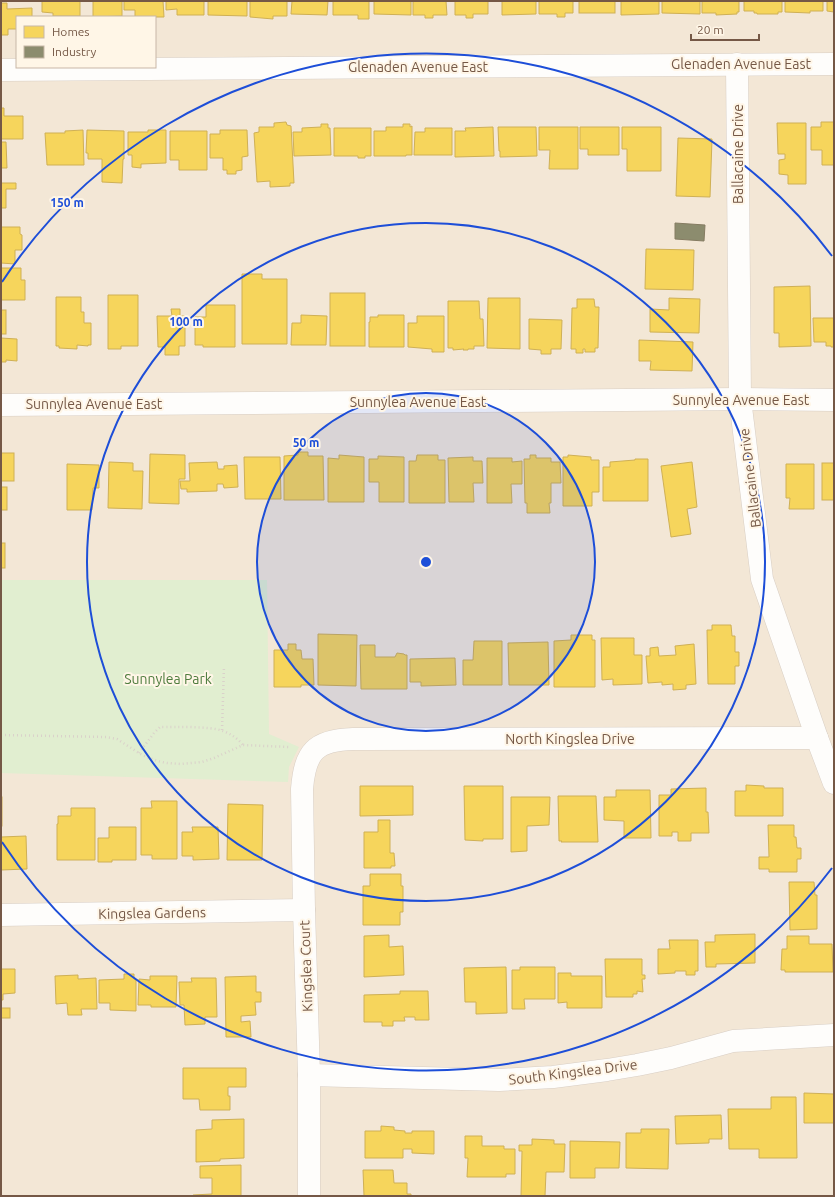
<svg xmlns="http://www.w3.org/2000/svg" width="835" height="1197" font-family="Ubuntu,sans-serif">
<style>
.residential{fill:#f3e7d6;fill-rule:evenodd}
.green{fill:#e1eed0}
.homes{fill:#f6d55c;stroke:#cfb055}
.industry{fill:#8c8c6e;stroke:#857c62}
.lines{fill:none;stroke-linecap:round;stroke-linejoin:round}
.minor-casing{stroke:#d8cec4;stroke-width:23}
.path{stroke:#dad1ca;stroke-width:2.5;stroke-dasharray:1 3;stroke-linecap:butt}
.minor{stroke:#fefdfb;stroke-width:22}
.ring{fill:none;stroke:#1d4ed8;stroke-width:2}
.labels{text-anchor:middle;stroke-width:4;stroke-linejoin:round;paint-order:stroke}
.street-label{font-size:14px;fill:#755846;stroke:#fff6e7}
.park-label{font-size:14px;fill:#4e7c3d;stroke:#fff6e7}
.centre{fill:#1d4ed8;stroke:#fff6e7;stroke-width:2}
.ring-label{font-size:12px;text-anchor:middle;font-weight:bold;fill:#1d4ed8;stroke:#fff6e7;stroke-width:4;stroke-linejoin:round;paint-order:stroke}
</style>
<rect width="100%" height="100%" fill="#f7f1e6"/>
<path class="residential" d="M 1,1 L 834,1 L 834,1196 L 1,1196 ZM 17,17 L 155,17 L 155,67 L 17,67 Z"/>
<polygon class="green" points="1,580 267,580 269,734 299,747 289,767 288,782 1,773"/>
<g class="homes">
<polygon points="42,1 80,1 80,16 53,16 53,13 42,12"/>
<polygon points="93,1 122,1 122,16 93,17"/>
<polygon points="124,1 163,1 164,17 135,17 135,10 124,10"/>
<polygon points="166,1 204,1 204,15 177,15 177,9 166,10"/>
<polygon points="208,1 247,1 247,16 208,15"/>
<polygon points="250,1 287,1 287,16 273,16 273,19 250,17"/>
<polygon points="292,1 328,1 327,15 291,14"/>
<polygon points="333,1 369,1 369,19 358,19 358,15 333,15"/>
<polygon points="374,1 411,1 411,15 374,14"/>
<polygon points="413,1 446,1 447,15 433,15 433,18 425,18 425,15 413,15"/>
<polygon points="455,1 488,1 488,14 473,14 473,18 466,18 466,15 455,15"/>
<polygon points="502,1 536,1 536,14 502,15"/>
<polygon points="539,1 573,1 573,13 565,13 565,17 557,17 557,14 539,14"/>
<rect x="579" y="1" width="36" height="12"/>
<polygon points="621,1 659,1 659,14 621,15"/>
<polygon points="662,1 700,1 700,14 662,13"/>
<polygon points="702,1 739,1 739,12 737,12 737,14 716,15 716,13 702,13"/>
<polygon points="744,1 782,1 782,12 778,12 778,14 757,14 757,13 754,13 754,11 744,11"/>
<polygon points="785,1 823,1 823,11 810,11 810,13 785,12"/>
<polygon points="827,1 834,1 834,12 827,11"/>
<polygon points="1,3 7,3 7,9 32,8 32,17 17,17 17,30 16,29 8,29 8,35 1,35"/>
<polygon points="1,108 4,108 4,116 23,116 23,139 1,139"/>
<polygon points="286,122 287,125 291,126 294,183 290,183 290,186 270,187 270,181 257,182 254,133 259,132 259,127 274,127 274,123"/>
<polygon points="821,122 834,122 834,165 822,165 822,150 811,150 811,127 821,127"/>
<polygon points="777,123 806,123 806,184 788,184 788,175 779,174 779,160 785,159 785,154 778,154"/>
<polygon points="321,124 328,124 328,128 330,128 331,155 294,156 293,132 302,132 302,128 321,127"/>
<polygon points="403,124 410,124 410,127 412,126 412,155 406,155 406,156 374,156 374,131 386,131 386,127 403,127"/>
<polygon points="493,127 494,156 455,157 455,131 466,131 465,128"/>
<polygon points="498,127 536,127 537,156 500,157 500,151 499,151"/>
<polygon points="539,127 578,127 578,169 549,169 550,150 539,150"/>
<polygon points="580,127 619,127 619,155 588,155 588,149 580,149"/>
<polygon points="622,127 661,127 661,171 627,171 627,149 622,149"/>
<polygon points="334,128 371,128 371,156 365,156 365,158 358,158 358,156 334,156"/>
<polygon points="425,128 452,128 452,155 414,155 415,132 425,132"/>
<polygon points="83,130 84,165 47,165 45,133 65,133 65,131"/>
<polygon points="87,130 124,131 124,159 123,159 122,183 102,182 102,159 88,159 88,153 86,153"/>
<polygon points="148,130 166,130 166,163 141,164 141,168 132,167 132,155 128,155 128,132 148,132"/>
<polygon points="220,130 247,130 248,156 242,157 242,170 236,171 236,174 227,174 227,170 223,170 223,158 210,158 210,134 220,134"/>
<polygon points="170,131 207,131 207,170 179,170 179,160 170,160"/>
<polygon points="678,138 712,139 710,197 676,196"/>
<polygon points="1,142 6,142 7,168 1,168"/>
<polygon points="1,183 16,183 16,189 6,189 6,208 1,208"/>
<polygon points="1,227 20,227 20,234 22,235 22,250 15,250 15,264 1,263"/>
<polygon points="646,249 694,250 693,290 645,289"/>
<polygon points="1,268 21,268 21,280 25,280 25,300 1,300"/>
<polygon points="242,274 262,274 262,279 287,279 287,344 242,344"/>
<polygon points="810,286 811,346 779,347 779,333 774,333 774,287"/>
<rect x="330" y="293" width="35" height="53"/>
<polygon points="108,295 138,295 138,346 121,346 121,349 108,349"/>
<polygon points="56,297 81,297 81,312 84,312 84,323 91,323 91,345 88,345 88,346 77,345 77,349 59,348 59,346 56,346"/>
<polygon points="488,298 520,298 520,349 487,348"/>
<polygon points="669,298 700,299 699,333 650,332 650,309 669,310"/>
<polygon points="577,299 594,299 595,307 599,307 598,348 595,348 595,352 585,352 585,349 583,349 583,353 576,353 576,349 571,349 572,308 577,308"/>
<polygon points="448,301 479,301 480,319 483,319 484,346 474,346 474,349 468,349 468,350 463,350 464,349 453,350 453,348 448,348"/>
<polygon points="206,305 235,305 235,347 203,347 203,345 195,345 195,317 206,317"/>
<polygon points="171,309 180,309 180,316 185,316 185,346 179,346 179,355 165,355 165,347 158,347 157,316 172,316"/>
<rect x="1" y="310" width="5" height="24"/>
<polygon points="301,315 327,316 326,345 291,345 292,323 301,323"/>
<polygon points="378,315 404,315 404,347 369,347 369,322 370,322 370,317 378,317"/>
<polygon points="417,316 444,316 444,352 432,352 432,349 408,347 408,323 417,323"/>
<polygon points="813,318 834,318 834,347 831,347 831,346 826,346 826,342 814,342"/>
<polygon points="529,319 562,320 561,349 551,349 551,354 541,354 541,350 529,349"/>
<polygon points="1,338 17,339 17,361 6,360 6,362 1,362"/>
<polygon points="639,340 693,342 692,371 650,370 651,361 639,361"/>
<polygon points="298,452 308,452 308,456 323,456 324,500 284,500 284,456 298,455"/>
<rect x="1" y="453" width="13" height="28"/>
<polygon points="150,454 185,455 185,479 179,479 179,504 149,503"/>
<polygon points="339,455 364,457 364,502 328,502 328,458 339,459"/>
<polygon points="417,455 438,455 438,460 445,460 445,503 409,503 409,461 416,461"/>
<polygon points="530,455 536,455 536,458 551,458 551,462 560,462 561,483 551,483 551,503 549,503 550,513 527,513 527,503 525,503 524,459 530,459"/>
<polygon points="568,455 591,457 591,460 599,460 599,492 592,492 592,506 563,506 563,457 568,457"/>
<polygon points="378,456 404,457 404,502 379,502 379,482 369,482 369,459 378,459"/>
<polygon points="244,457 280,457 281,499 245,499"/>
<polygon points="473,457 473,461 482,461 483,483 473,483 474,502 449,502 448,458"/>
<polygon points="487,458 512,458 512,462 522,461 522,484 511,484 512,503 487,503"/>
<polygon points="635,459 648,459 648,501 603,501 603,467 610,467 610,462 635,460"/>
<polygon points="109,462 133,463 133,471 143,471 142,509 108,508"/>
<polygon points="217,462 218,469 224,469 224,466 237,465 238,487 224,488 223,484 217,484 217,491 187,492 187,489 181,489 180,481 190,481 189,463"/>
<polygon points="692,462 697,507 687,509 691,534 671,537 661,466"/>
<rect x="822" y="463" width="12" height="37"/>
<polygon points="67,464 99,465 99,488 93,488 92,510 67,510"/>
<polygon points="786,464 814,464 814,509 789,509 790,498 786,498"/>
<rect x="1" y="487" width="6" height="23"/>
<rect x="1" y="543" width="4" height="25"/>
<polygon points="712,625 731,625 732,636 735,636 735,652 739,652 739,666 735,666 735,684 708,684 707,630 712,630"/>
<polygon points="318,634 357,635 356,686 318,685"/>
<polygon points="571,635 592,635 592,640 595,640 595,687 554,687 554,641 571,640"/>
<polygon points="601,638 634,638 634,655 642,655 642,684 613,685 613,679 602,680"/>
<polygon points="474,641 502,641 502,685 463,685 463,660 473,660"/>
<polygon points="548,642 549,685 509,685 508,643"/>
<polygon points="288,644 296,644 296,650 301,650 302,659 313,659 314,685 301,685 301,687 274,687 274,650 288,650"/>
<polygon points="694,644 696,684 686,685 686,689 673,690 673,684 662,685 662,682 648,683 646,656 650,656 650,648 658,647 659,656 676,655 675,646"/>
<polygon points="360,645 375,645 375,657 395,657 397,653 404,654 405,655 407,655 407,689 361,689"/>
<polygon points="455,658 456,685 421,686 421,682 410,682 410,659"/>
<polygon points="746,785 764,786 764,788 783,788 783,816 735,816 735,791 746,791"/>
<polygon points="360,786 413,786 413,815 360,816"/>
<polygon points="464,786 503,786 503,839 483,839 483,841 465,840"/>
<polygon points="706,788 706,812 708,812 709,833 691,833 691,841 678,841 678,832 672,832 672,836 659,836 659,795 671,795 671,789"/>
<polygon points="616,790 650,790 651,838 624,838 624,821 604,820 604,797 616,797"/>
<polygon points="558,796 596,796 598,842 561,842 562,841 559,841"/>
<rect x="1" y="797" width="1" height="29"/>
<polygon points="511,797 550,797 549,825 527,826 527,851 511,852"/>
<polygon points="151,801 177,801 177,859 152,859 152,855 141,855 141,808 152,808"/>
<polygon points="228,804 263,805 262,860 227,860"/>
<polygon points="71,808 95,808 95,860 57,860 57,824 58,824 58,816 71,816"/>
<polygon points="378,820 390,820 390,853 394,853 395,866 391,866 391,868 364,868 364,832 378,832"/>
<polygon points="768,825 794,825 794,837 796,837 797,848 801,848 801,859 797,859 797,872 769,872 769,869 759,869 759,857 769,857"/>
<polygon points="109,827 136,827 136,860 112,860 112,862 98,862 98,838 109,838"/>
<polygon points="192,827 218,827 219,859 193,860 193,856 182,856 182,832 193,832"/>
<polygon points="26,836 27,869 1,870 1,837"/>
<polygon points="370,874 401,874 401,886 403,886 403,912 400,912 400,925 363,925 363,886 370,886"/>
<polygon points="789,882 814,882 815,895 817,895 817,929 790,930"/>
<polygon points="755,934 755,963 716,964 716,967 706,967 705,942 715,942 715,935"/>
<polygon points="389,935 389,947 403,946 404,975 364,977 364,936"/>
<polygon points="787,936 809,936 809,944 832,944 833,972 785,972 785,970 781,970 782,949 787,949"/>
<polygon points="669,940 698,940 698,971 695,971 695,975 686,975 686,971 675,971 675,973 658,974 658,949 670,949"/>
<polygon points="605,959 642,959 642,975 645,975 645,979 642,979 643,992 637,991 637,994 633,994 633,997 606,997"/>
<polygon points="506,967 507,1013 476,1014 476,1002 465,1002 464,968"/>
<polygon points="520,967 555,967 555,999 524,999 525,1009 512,1009 512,970 520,970"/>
<polygon points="1,969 15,969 15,993 3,994 3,1000 1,1000"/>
<polygon points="558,973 571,973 571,976 602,976 602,1008 567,1008 567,1002 558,1003"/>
<polygon points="124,974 134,974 134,979 136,979 136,1011 110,1010 110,1003 99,1003 99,980 124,979"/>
<polygon points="78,975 78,979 96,978 97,1009 81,1009 82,1015 68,1015 67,1003 56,1004 55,976"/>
<polygon points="150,976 177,976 176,1007 151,1007 151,1005 138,1005 139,979 150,980"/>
<polygon points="256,976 256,992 261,992 261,1002 255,1002 256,1015 241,1016 241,1022 250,1021 251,1037 226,1037 225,977"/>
<polygon points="191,978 216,978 217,1017 205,1017 205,1024 185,1025 184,1005 180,1005 179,982 192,982"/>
<polygon points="400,991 428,991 429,1020 415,1020 415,1017 404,1017 405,1021 393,1021 393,1026 382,1026 382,1022 364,1022 364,995 400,994"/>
<rect x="1" y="1008" width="9" height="10"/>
<polygon points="183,1068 246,1068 246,1087 228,1087 228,1096 230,1096 230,1110 200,1110 199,1099 183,1099"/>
<polygon points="804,1093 834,1094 834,1123 804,1123"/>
<polygon points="771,1097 796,1097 797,1158 759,1158 759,1149 729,1149 728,1109 771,1109"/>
<polygon points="721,1115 722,1139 709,1139 709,1143 676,1144 675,1116"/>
<polygon points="244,1119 244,1158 220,1159 220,1161 196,1162 196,1130 212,1129 212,1120"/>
<polygon points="381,1126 394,1127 394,1130 405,1131 405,1133 412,1133 412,1131 434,1131 434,1154 412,1153 412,1149 403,1149 403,1158 365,1158 365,1131 381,1131"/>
<polygon points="641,1129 669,1129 668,1169 626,1168 626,1133 641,1133"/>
<polygon points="465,1136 482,1136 482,1146 504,1146 504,1149 515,1149 515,1174 506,1174 506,1177 467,1177 468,1158 465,1158"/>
<polygon points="532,1139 554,1140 554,1144 565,1144 564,1172 546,1172 545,1196 521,1196 522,1151 519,1151 519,1145 532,1145"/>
<polygon points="570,1141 620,1142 619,1168 595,1168 595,1178 570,1178"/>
<polygon points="241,1165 241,1196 193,1196 193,1195 212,1194 212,1178 200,1178 200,1166"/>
<polygon points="363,1170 393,1170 394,1183 407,1183 407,1194 411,1194 411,1196 364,1196"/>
</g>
<polygon class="industry" points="675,223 705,225 704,241 675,239"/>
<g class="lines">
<defs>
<g id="minor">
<polyline points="737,64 740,399 762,579 817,738 834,783"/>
<polyline points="1,70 834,64"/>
<polyline points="1,405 740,399 834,400"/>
<polyline points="1,915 304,910"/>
<polyline points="309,1075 499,1080 553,1077 607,1070 637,1065 671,1058 733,1041 834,1035"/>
<path d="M 309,1196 L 309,1075 L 304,910 L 302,789 C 305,752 315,740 353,739 L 817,738"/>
</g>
</defs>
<use href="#minor" class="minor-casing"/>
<g class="path">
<polyline points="222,730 224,666"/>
<polyline points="1,735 106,737 117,739 142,755 157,761 167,763 181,764 202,762 214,758 243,745 289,747"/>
<path d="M 139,753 L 154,733 L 160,727 C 174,727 211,726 223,731 C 231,734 237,738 243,745"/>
</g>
<use href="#minor" class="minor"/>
</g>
<circle cx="426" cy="562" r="169" fill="#1d4ed8" fill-opacity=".12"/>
<g class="ring">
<circle cx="426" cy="562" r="169"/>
<circle cx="426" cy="562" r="339"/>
<path d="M832 868A508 508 0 0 1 2 842M2 282A508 508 0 0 1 832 256"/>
</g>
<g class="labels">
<g class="street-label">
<text x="741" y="69">Glenaden Avenue East</text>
<text x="418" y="72">Glenaden Avenue East</text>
<text transform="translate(738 154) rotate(-90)" y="5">Ballacaine Drive</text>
<text x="741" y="405">Sunnylea Avenue East</text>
<text x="418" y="407">Sunnylea Avenue East</text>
<text x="94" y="409">Sunnylea Avenue East</text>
<text transform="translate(750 478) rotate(-97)" y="5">Ballacaine Drive</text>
<text x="570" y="744">North Kingslea Drive</text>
<text transform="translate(152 913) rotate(-1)" y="5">Kingslea Gardens</text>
<text transform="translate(306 966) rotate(-92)" y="5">Kingslea Court</text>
<text transform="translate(573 1072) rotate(-7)" y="5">South Kingslea Drive</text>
</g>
<g class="park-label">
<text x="168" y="684">Sunnylea Park</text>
</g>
</g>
<circle cx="426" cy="562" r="6" class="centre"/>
<g class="ring-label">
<text x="67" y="207">150 m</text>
<text x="186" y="326">100 m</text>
<text x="306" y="447">50 m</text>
</g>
<rect width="835" height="1197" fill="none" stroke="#755846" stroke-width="4"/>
<rect x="16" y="16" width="140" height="52" fill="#fff6e7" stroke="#c8b7a7"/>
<rect x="24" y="26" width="20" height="12" fill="#f6d55c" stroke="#c8b7a7"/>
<text x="52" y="36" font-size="12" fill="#755846">Homes</text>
<rect x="24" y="46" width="20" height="12" fill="#8c8c6e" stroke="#c8b7a7"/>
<text x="52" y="56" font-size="12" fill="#755846">Industry</text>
<path d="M691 34v6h68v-6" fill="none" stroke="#755846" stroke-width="2"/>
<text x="697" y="34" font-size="12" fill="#755846" stroke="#fff6e7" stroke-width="3" paint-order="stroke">20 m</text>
</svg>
